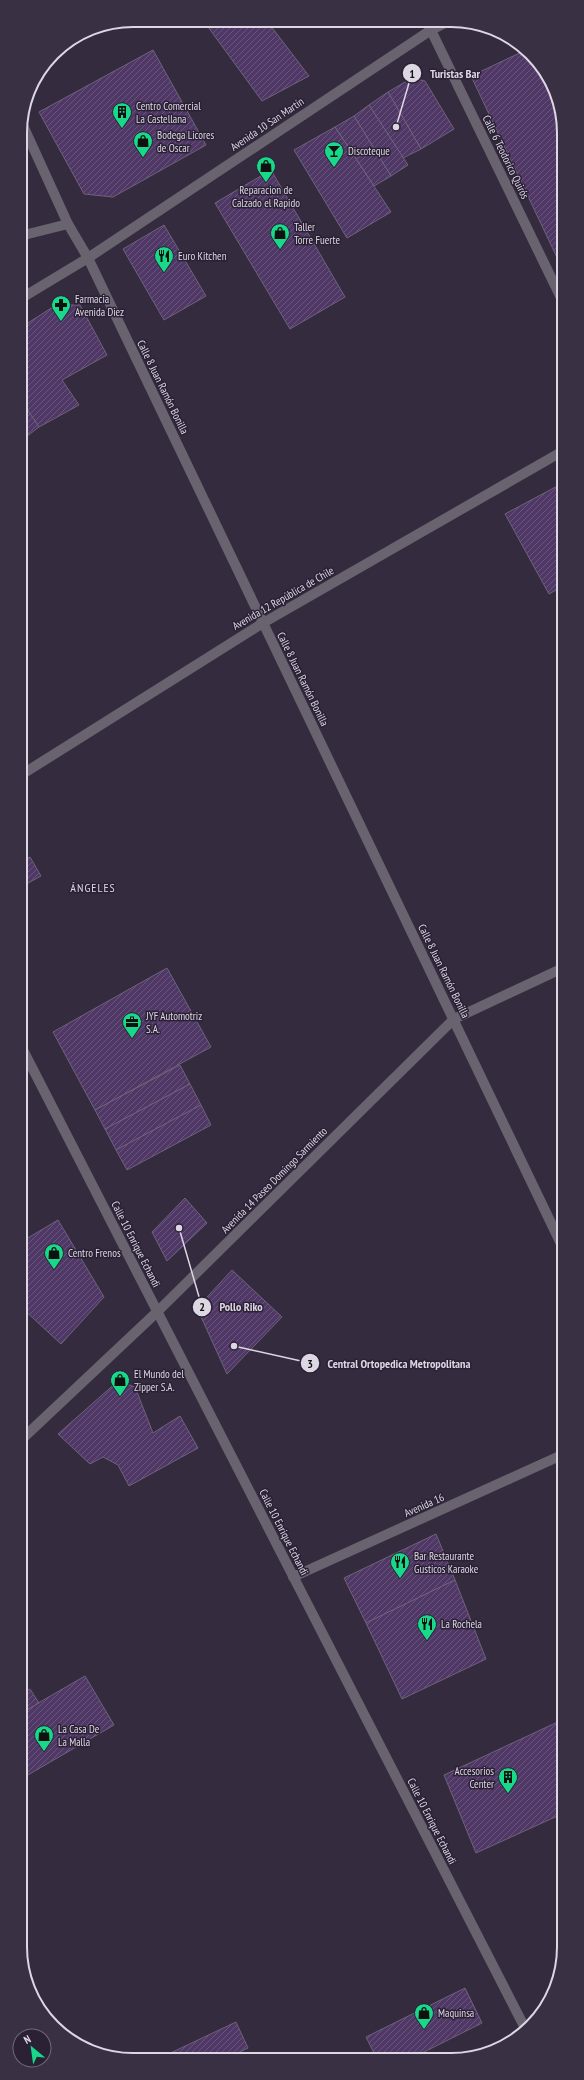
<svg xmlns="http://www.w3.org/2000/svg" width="584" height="2080" font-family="'PT Sans Narrow',sans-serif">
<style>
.building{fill:url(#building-hatch);stroke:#6e627a}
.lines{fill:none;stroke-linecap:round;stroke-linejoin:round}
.service{stroke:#68636e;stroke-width:10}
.minor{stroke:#68636e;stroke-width:10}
.tertiary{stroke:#68636e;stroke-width:10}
.labels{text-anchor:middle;stroke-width:3;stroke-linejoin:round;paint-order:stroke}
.poi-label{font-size:11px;fill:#ddd7e4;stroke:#2b2135;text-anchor:start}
.street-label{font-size:11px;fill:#ddd7e4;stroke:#2b2135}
.neighbourhood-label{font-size:12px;letter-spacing:1px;fill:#ddd7e4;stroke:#2b2135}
.rim{fill:none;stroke:#ddd7e4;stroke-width:2}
.leader{fill:none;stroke:#ddd7e4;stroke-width:1.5}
.callout-dot{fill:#ddd7e4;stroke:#2b2135;stroke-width:1.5}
.mark-label{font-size:12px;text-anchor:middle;font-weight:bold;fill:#111}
.callout-label{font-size:12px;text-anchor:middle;font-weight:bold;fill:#ddd7e4;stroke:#2b2135;stroke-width:3;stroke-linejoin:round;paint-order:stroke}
</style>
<defs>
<pattern id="building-hatch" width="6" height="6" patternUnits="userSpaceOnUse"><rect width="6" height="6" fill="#503866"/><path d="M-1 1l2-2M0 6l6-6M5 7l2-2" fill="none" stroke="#69547c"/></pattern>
</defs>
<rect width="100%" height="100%" fill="#352b3f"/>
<g class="building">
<polygon points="203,20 267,21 309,76 262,101"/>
<polygon points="153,50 206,145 113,197 84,194 39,112"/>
<polygon points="526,50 531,53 552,83 563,118 563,265 561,266 471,76"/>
<polygon points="412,78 425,81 454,129 421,149 388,92"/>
<polygon points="388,92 421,149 403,158 369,105"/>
<polygon points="369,105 408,165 391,176 354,116"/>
<polygon points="354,116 391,176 374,186 335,127"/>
<polygon points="335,127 391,212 347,238 294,150"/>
<polygon points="271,170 345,297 290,329 215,203"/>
<polygon points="164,225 206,296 164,320 123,249"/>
<polygon points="56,305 80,305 107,355 62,380 79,405 39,427 20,399 20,328"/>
<polygon points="20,399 39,427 26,437 20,428"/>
<polygon points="20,428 26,437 20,441"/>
<polygon points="563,483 563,586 549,594 505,514"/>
<polygon points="30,857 41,876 21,887 21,862"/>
<polygon points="167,968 211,1047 95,1110 53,1032"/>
<polygon points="180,1065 190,1084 105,1129 95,1110"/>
<polygon points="190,1084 201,1105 116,1150 105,1129"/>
<polygon points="201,1105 211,1125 127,1170 116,1150"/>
<polygon points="185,1198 207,1223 167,1261 152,1232"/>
<polygon points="58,1220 104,1297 61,1344 21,1307 21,1242"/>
<polygon points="232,1270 282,1317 227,1374 197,1308"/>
<polygon points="118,1381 135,1387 153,1433 180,1416 198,1448 129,1486 118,1465 103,1457 90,1464 58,1434"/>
<polygon points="436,1534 455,1580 366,1623 344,1578"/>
<polygon points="455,1580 486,1659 402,1699 366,1623"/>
<polygon points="85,1676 114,1725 21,1779 21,1713"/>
<polygon points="30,1689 39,1703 21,1713 21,1694"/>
<polygon points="564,1719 564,1813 476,1853 444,1775"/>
<polygon points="465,1988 482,2023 410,2059 377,2059 366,2037"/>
<polygon points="236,2022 248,2048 227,2058 160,2058"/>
</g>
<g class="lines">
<polyline class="service" points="20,236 68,224"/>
<g class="minor">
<polyline points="427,22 563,302"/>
<polyline points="21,121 68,224 88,258 563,1248"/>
<polyline points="21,775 263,623 563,451"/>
<polyline points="21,1440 157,1312 454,1019 563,968"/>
<polyline points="293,1577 564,1454"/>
</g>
<g class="tertiary">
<polyline points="20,299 88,258 431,30 447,22"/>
<polyline points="21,1046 526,2030"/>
</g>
</g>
<defs>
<symbol id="building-pin" viewBox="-11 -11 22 30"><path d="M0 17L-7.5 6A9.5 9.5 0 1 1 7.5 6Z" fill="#17d989" stroke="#2b2135"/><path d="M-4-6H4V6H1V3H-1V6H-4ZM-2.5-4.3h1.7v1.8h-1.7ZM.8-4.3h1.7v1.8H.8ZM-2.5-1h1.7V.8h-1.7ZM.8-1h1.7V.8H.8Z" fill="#111"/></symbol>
<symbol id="shop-pin" viewBox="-11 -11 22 30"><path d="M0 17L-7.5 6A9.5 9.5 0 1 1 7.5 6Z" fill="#17d989" stroke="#2b2135"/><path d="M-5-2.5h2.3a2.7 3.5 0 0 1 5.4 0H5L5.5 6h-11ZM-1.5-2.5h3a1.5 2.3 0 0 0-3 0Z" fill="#111"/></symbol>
<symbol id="bar-pin" viewBox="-11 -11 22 30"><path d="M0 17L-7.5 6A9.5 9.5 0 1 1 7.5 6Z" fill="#17d989" stroke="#2b2135"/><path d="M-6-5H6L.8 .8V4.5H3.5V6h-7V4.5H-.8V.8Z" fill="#111"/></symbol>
<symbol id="restaurant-pin" viewBox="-11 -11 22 30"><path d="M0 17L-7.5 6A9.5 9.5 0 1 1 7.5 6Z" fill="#17d989" stroke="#2b2135"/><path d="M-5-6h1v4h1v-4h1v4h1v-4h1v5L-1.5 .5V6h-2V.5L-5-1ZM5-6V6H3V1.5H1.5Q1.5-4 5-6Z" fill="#111"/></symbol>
<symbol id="pharmacy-pin" viewBox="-11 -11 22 30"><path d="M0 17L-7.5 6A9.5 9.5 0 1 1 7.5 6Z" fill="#17d989" stroke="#2b2135"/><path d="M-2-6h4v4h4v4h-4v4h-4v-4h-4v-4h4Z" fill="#111"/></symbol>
<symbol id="office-pin" viewBox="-11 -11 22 30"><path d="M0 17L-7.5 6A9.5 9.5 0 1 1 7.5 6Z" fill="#17d989" stroke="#2b2135"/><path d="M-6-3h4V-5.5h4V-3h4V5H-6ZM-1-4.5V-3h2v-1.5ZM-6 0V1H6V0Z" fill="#111"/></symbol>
</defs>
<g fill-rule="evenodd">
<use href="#building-pin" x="111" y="101" width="22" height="30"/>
<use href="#shop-pin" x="132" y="130" width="22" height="30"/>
<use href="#bar-pin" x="323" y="140" width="22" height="30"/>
<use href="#shop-pin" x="255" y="155" width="22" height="30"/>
<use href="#shop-pin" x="269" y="222" width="22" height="30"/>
<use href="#restaurant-pin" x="153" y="245" width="22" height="30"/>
<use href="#pharmacy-pin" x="50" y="294" width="22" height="30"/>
<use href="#office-pin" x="121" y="1011" width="22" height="30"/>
<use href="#shop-pin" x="43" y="1242" width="22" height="30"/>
<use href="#shop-pin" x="109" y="1369" width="22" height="30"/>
<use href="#restaurant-pin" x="389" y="1551" width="22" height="30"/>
<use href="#restaurant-pin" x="416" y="1613" width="22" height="30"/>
<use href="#shop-pin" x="33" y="1724" width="22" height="30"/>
<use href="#building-pin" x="497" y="1766" width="22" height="30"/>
<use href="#shop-pin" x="413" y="2002" width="22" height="30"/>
</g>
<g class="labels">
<g class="poi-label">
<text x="136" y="110">Centro Comercial<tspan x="136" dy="13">La Castellana</tspan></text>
<text x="157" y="139">Bodega Licores<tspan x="157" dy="13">de Oscar</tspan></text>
<text x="348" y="155">Discoteque</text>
<text x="266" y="194" text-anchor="middle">Reparacion de<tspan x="266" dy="13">Calzado el Rapido</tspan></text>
<text x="294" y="231">Taller<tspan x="294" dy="13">Torre Fuerte</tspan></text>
<text x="178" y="260">Euro Kitchen</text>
<text x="75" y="303">Farmacia<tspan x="75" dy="13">Avenida Diez</tspan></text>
<text x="146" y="1020">JYF Automotriz<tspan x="146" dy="13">S.A.</tspan></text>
<text x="68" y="1257">Centro Frenos</text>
<text x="134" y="1378">El Mundo del<tspan x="134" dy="13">Zipper S.A.</tspan></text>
<text x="414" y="1560">Bar Restaurante<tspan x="414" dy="13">Gusticos Karaoke</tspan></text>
<text x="441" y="1628">La Rochela</text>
<text x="58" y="1733">La Casa De<tspan x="58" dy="13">La Malla</tspan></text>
<text x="494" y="1775" text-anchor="end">Accesorios<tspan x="494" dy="13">Center</tspan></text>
<text x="438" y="2017">Maquinsa</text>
</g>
<g class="street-label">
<text transform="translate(267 124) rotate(-34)" y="4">Avenida 10 San Martín</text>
<text transform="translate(506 157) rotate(64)" y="4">Calle 6 Teodorico Quirós</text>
<text transform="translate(163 387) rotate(64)" y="4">Calle 8 Juan Ramón Bonilla</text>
<text transform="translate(283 598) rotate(-30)" y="4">Avenida 12 República de Chile</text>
<text transform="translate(303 679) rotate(64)" y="4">Calle 8 Juan Ramón Bonilla</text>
<text transform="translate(444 971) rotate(64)" y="4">Calle 8 Juan Ramón Bonilla</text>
<text transform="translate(274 1180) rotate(-45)" y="4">Avenida 14 Paseo Domingo Sarmiento</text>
<text transform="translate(136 1244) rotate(63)" y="4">Calle 10 Enrique Echandi</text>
<text transform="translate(424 1505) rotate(-24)" y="4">Avenida 16</text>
<text transform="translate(284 1532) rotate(63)" y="4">Calle 10 Enrique Echandi</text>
<text transform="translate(432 1821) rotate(63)" y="4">Calle 10 Enrique Echandi</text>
</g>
<g class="neighbourhood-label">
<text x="93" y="892">ÁNGELES</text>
</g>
</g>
<path d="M0 0H584V2080H0ZM133 27H451A106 106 0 0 1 557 133V1947A106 106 0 0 1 451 2053H133A106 106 0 0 1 27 1947V133A106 106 0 0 1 133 27Z" fill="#393043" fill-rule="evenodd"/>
<path class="rim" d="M133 27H451A106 106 0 0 1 557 133V1947A106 106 0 0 1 451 2053H133A106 106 0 0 1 27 1947V133A106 106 0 0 1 133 27Z"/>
<path class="leader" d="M396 127L412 73M179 1228L202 1307M234 1346L310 1363"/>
<g class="callout-dot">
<circle cx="396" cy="127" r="4"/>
<circle cx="179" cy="1228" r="4"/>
<circle cx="234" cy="1346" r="4"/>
<circle cx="412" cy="73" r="10"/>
<circle cx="202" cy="1307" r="10"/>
<circle cx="310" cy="1363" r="10"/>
</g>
<g class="mark-label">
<text x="412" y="78">1</text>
<text x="202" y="1311">2</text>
<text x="310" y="1368">3</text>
</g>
<g class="callout-label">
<text x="455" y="78">Turistas Bar</text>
<text x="241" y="1311">Pollo Riko</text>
<text x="399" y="1368">Central Ortopedica Metropolitana</text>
</g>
<g transform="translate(32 2048) rotate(331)"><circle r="19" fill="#2b2135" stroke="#726a7b"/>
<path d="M0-3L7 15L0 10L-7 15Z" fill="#17d989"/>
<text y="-6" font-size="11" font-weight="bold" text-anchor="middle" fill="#ddd7e4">N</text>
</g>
</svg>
